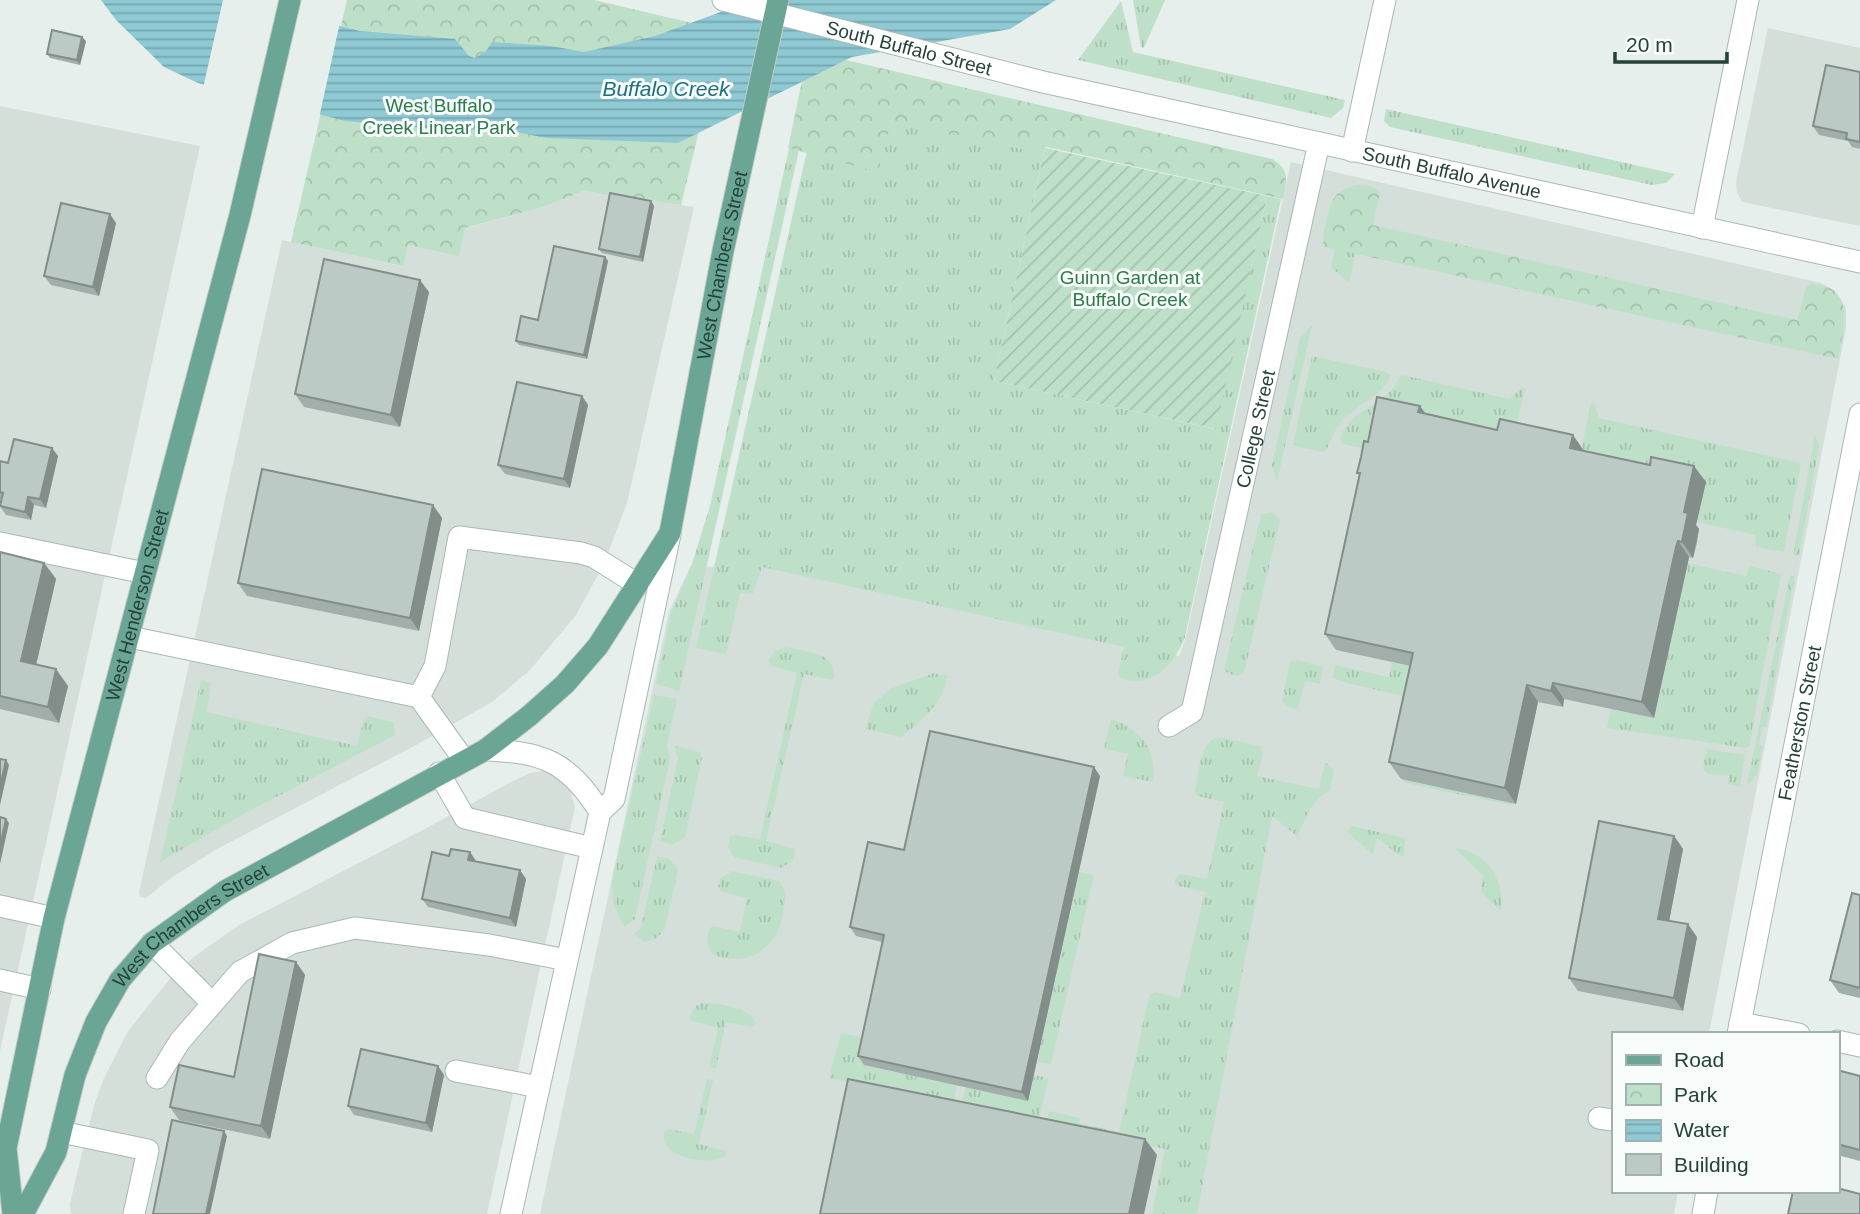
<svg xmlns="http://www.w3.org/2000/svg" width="1860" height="1214" font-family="Arial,sans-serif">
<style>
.built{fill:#d4dfda}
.grass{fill:url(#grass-tufts)}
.park{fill:url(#park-crowns)}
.garden{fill:url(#garden-furrows)}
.water{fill:url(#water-rules)}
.pier{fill:#e6efeb}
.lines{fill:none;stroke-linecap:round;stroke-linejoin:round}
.service-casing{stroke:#a8b8b2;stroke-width:23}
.minor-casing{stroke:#a8b8b2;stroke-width:23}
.primary-casing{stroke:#c2cac8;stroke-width:23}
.service{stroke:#fff;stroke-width:21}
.minor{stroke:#fff;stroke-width:21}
.primary{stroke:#6aa596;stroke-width:21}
.wall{fill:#a1aea9}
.shaded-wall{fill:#838d89}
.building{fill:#bbcac4;stroke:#838d89;stroke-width:2}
.labels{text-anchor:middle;stroke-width:6;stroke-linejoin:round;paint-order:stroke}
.street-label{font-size:19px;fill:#24423a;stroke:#f7fbf9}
.park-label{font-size:19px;fill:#2d7a4b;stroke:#f7fbf9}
.water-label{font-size:21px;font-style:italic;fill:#1c6f80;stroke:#f7fbf9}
</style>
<defs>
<pattern id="grass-tufts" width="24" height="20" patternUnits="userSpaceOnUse" patternTransform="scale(1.75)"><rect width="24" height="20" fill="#bfe0c8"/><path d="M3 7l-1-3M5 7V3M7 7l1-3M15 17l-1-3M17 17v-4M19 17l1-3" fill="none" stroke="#a4c1ad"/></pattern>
<pattern id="park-crowns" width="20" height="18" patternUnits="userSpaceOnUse" patternTransform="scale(1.75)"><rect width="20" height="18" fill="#bfe0c8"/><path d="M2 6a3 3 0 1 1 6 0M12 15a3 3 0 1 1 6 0" fill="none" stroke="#a4c1ad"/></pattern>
<pattern id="garden-furrows" width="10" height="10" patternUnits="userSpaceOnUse" patternTransform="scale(1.75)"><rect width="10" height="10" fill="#bfe0c8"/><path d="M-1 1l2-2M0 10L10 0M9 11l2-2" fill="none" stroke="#a4c1ad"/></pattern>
<pattern id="water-rules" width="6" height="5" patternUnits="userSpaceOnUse" patternTransform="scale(1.75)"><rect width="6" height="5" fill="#8ec9d4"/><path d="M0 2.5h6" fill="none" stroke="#74a5ad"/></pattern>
</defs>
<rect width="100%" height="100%" fill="#e6efeb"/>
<g class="built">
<polygon points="1768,28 1860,48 1860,226 1742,202 1737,192 1736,182"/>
<polygon points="0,106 200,146 0,1051"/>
<polygon points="1291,162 1821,283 1835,291 1846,308 1846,328 1709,1034 1613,1034 1613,1191 1678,1191 1674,1214 540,1214 669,612 690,567 761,566 1179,656 1186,637"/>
<polygon points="584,191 694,207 627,503 603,566 576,615 529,671 492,702 418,744 217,849 171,878 146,898 140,897 139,892 282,240 402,266 408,244 540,208"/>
<polygon points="541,771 550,772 569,787 575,807 487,1214 71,1214 70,1204 77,1173 95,1102 104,1078 128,1031 173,975 195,956 239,925 434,824 511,782 530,773"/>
</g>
<g class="grass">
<polygon points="1133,0 1165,0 1144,48 1141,47"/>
<polygon points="1121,1 1133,52 1345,100 1343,108 1331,118 1078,60"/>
<polygon points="808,109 679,691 656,684 671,613 691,567 710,506 792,135"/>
<polygon points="1386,109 1675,174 1666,183 1652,185 1390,127 1384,121"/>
<path d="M 877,112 L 1048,134 L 994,381 L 1215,429 L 1267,196 L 1281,199 L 1185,637 C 1175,664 1152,690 1120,678 L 1118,674 L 1124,647 L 762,567 L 753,594 L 740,593 L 726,654 L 696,648 L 814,119 Z"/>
<polygon points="1346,199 1367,203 1349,283 1331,267"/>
<polygon points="1312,325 1277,482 1272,465 1300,338"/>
<path d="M 1312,356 L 1386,372 L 1390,375 C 1389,392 1353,407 1341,422 C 1334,431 1331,442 1325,452 L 1301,448 L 1293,444 Z"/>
<path d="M 1402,375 L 1510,399 L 1521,388 L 1525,389 L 1514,436 L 1376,451 L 1343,444 L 1340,438 C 1348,416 1372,407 1388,393 C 1394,388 1397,381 1402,375 Z"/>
<polygon points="1591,403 1595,404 1599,418 1801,463 1784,552 1756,547 1755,535 1697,522 1581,450"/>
<polygon points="1814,433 1819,446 1817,458 1799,555 1795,555 1794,549 1814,442"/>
<path d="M 1272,512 L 1280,520 L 1244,673 C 1236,678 1231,675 1224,670 L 1261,514 Z"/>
<polygon points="1688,563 1746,576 1750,566 1781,574 1749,746 1746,748 1607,728 1611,709 1654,718"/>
<path d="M 1790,575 L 1795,576 L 1766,727 L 1762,727 L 1759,745 L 1763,746 C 1760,759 1760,777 1747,785 Z"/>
<path d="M 786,647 C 805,652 837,651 834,678 L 831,680 L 804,674 L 766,841 L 795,849 L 794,860 L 781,868 L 734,857 L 728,847 L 730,836 L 734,835 L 760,839 L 797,673 L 772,666 L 768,661 L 775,651 Z"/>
<polygon points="1299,660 1320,666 1323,669 1320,684 1305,681 1298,709 1287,707 1282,701 1289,666 1292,661"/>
<polygon points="1392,662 1425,669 1411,698 1347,683 1333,678 1335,665 1389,677"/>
<path d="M 934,673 L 948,676 C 941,705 924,719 901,737 L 866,729 L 873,704 L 892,688 Z"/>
<polygon points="201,680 211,683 207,712 357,746 364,719 367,716 394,722 395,735 242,815 160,862"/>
<path d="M 654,695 L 677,699 L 667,745 L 670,759 L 635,919 L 625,927 C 615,913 612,899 612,881 Z"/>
<path d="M 1111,719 C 1142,730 1157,749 1153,782 L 1123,776 L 1128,754 L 1104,749 Z"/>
<path d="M 1219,737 L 1260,746 L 1263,754 L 1257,776 L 1319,789 L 1325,762 L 1334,769 L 1330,790 C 1310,802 1306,817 1298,837 L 1272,816 L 1197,1214 L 1152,1214 L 1165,1149 L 1046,1124 L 1049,1111 L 1080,1118 L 1079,1123 L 1119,1132 L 1149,996 L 1155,992 L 1180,998 L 1205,892 L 1179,886 L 1175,883 L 1175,879 L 1181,874 L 1207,879 L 1224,802 L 1197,796 L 1195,791 C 1199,774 1199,741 1219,737 Z"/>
<polygon points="674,746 700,752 702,758 685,837 672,845 660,841 678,758"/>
<polygon points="1706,749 1745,755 1740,787 1728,784 1729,776 1709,774 1703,769"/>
<polygon points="1403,779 1515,804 1510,805 1405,783"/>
<polygon points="1352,826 1405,838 1404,857 1400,856 1377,838 1373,855 1347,832"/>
<path d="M 1455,848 C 1488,852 1505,880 1501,911 L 1481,892 L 1483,876 Z"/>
<polygon points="657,856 670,859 678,870 665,929 657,938 645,942 634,934 641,928"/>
<path d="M 732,871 L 779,881 L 786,893 C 784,905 783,920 778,931 C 766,956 737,966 713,954 C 706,945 706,939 710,928 L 713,926 L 740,932 L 747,898 L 722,892 L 718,887 L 720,879 Z"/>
<polygon points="1079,872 1094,875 1051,1064 1037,1062"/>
<path d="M 702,1003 C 718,1003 751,1007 756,1024 L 753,1027 L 726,1022 L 716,1069 L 709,1067 L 718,1028 L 692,1021 L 689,1017 L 696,1006 Z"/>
<polygon points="841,1033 870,1039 864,1065 957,1085 953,1104 829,1078"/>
<polygon points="1034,1075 1049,1078 1038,1123 960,1106 966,1087 1028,1100"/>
<path d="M 707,1079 L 713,1080 L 699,1144 L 726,1151 L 726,1155 C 713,1168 654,1157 665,1131 L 669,1129 L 694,1134 Z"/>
</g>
<g class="park">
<polygon points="347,0 594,0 705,26 714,69 681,205 584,191 540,208 465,228 459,256 408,245 403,266 291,242"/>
<path d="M 833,57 L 1272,159 C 1290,169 1287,181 1283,199 L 1028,143 L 1026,150 L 892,120 L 878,172 L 788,148 L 803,76 Z"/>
<path d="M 1356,185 C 1366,185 1374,185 1380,192 L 1373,225 L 1797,320 L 1806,287 L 1811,284 C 1857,285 1844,330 1838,359 L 1324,247 C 1322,238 1324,232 1326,223 C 1331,201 1332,192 1356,185 Z"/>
</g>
<polygon class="garden" points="1045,148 1267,196 1216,429 994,381"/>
<polygon class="water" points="101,0 245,0 255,5 360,31 455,39 469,56 475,58 486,51 492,42 551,46 584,52 655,36 740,5 758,0 1056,0 1010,29 852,57 678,143 547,138 510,131 437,129 345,121 198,83 164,67 116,20"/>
<polygon class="pier" points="223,0 253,0 340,22 319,118 203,88"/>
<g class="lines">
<defs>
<g id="service">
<polyline points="1352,151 1385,0"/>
<polyline points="0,543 145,573"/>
<polyline points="130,637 419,697 435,666 459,537 581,553 594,557 637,584"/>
<polyline points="419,697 464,760"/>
<polyline points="1169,726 1192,712"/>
<polyline points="439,773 465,818 592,848"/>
<polyline points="0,906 54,918"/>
<polyline points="152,943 212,1003"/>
<polyline points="0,980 40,989"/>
<polyline points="456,1071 539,1087"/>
<polyline points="157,1078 180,1041 240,972 292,943 355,928 489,945 567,960"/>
<polyline points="1599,1118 1613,1120"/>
<polyline points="61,1132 148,1150 134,1214"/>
</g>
<g id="minor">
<path id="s1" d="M 723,0 L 1043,82 L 1860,262"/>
<polyline points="1702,228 1748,0"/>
<path id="s2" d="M 1192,712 L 1319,143"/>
<path d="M 485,750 C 543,752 568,761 600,812"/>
<polyline points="1740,1023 1799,1034"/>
<path id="s3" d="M 1738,1034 L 1860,414"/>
<polyline points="1837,1041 1860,1046"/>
<polyline points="511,1214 600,812 614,799 670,534"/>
<polyline points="1703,1214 1707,1191"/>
</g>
<g id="primary">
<path id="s4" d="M 13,1214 L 6,1148 L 54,918 L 240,215 L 290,0"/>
<path id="s5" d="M 23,1214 L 56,1152 L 75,1075 L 96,1022 L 120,980 L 152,943 L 225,891 L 485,750 L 529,716 L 565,684 L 598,646 L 670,533 L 723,251 L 778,0"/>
</g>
</defs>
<use href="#service" class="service-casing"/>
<use href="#minor" class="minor-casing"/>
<use href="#primary" class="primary-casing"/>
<use href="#service" class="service"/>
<use href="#minor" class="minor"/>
<use href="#primary" class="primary"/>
</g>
<g class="wall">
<polygon points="86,41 80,65 50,58 47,54"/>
<polygon points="1860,72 1860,149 1852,147 1848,141 1819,135 1813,126"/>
<polygon points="651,201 654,206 643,262 602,253 599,249"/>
<polygon points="116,223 99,296 51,285 44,276"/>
<polygon points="608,261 587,359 519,345 516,341 538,320"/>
<polygon points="429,292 400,427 304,407 295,394"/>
<polygon points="582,396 588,405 570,488 505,474 498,465"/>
<polygon points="1420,406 1426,414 1584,451 1706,482 1696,525 1699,529 1697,543 1693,558 1689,557 1688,563 1654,718 1564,699 1563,707 1538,702 1516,804 1401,779 1389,762 1411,666 1336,650 1325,634 1359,475 1357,473 1368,442"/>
<polygon points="52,448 58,456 46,508 34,505 31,520 6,515 0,506 1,499 0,499 0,461 8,463"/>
<polygon points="433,505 442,518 419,631 247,596 238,583"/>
<polygon points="0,552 44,563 56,579 36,665 68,686 59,723 0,709"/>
<polygon points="1100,776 1028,1101 864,1065 858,1056 882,942 856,936 850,927 904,850"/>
<polygon points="1674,836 1683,849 1669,921 1697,937 1683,1011 1578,991 1569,978"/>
<polygon points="476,861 526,879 516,927 428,907 422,899"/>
<polygon points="1860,895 1860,998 1839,993 1830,980"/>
<polygon points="296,962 305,975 270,1139 179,1120 170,1107 234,1077"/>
<polygon points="438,1066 444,1075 432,1132 354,1115 348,1106"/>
<polygon points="1837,1070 1860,1076 1860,1161 1837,1155"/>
</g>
<g class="shaded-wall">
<polygon points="82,37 86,41 80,65 77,60"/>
<polygon points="651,201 654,206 643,262 640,257"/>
<polygon points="110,214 116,223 99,296 93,287"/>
<polygon points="605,257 608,261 587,359 584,355"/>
<polygon points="420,280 429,292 400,427 391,415"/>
<polygon points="582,396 588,405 570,488 564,479"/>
<polygon points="1420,406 1431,422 1418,412"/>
<polygon points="1573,435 1584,451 1570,448"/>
<polygon points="52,448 58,456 46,508 40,499"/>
<polygon points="1694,466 1706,482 1696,525 1699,529 1693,558 1682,542 1684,512"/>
<polygon points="28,497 34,505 31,520 25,512"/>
<polygon points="433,505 442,518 419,631 410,618"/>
<polygon points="1678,541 1689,557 1654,718 1642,702"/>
<polygon points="44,563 56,579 33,678 21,661"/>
<polygon points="56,669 68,686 59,723 48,707"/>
<polygon points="1553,683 1564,699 1563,707 1551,691"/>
<polygon points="1527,685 1538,702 1516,804 1505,788"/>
<polygon points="6,760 9,765 0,805 0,787"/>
<polygon points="1094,767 1100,776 1028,1101 1022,1092"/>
<polygon points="6,819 9,823 0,864 0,846"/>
<polygon points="1674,836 1683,849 1667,932 1658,919"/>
<polygon points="470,852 476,861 468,860"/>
<polygon points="520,870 526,879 516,927 510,918"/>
<polygon points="1688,924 1697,937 1683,1011 1674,998"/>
<polygon points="296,962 305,975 270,1139 261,1126"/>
<polygon points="438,1066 444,1075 432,1132 426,1123"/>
<polygon points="224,1131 227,1136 210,1214 206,1214"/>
<polygon points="1145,1139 1157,1155 1144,1214 1129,1214"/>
</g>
<g class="building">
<polygon points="52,30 82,37 77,60 47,54"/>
<polygon points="1826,65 1860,72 1860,142 1846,139 1847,133 1813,126"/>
<polygon points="610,193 651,201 640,257 599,249"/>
<polygon points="61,203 110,214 93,287 44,276"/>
<polygon points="554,246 605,257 584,355 516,341 521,316 538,320"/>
<polygon points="324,259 420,280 391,415 295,394"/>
<polygon points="517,382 582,396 564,479 498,465"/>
<polygon points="1377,397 1420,406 1418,412 1497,430 1500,419 1569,434 1573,435 1570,448 1650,465 1651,457 1694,466 1684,512 1688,513 1685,527 1682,542 1678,541 1676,547 1642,702 1553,683 1551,691 1527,685 1505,788 1389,762 1413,653 1325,634 1360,473 1357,473 1361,457 1364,441 1368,442"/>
<polygon points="14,439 52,448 40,499 28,497 25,512 0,506 3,493 0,492 0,461 8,463"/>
<polygon points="262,469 433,505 410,618 238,583"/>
<polygon points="0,552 44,563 21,661 56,669 48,707 0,696"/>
<polygon points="930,731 1094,767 1022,1092 858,1056 884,935 850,927 868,842 904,850"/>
<polygon points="0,759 6,760 0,787"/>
<polygon points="0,817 6,819 0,846"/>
<polygon points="1599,821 1674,836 1658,919 1688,924 1674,998 1569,978"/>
<polygon points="451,849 470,852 468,860 520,870 510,918 422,899 432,852 449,856"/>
<polygon points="1852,893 1860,895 1860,988 1830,980"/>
<polygon points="259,954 296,962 261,1126 170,1107 179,1065 234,1077"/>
<polygon points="361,1049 438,1066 426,1123 348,1106"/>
<polygon points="1837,1070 1860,1076 1860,1150 1837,1144"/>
<polygon points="848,1079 1145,1139 1129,1214 820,1214"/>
<polygon points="172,1120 224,1131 206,1214 153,1214"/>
<polygon points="1837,1188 1860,1194 1860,1214 1788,1214 1793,1191 1837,1191"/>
</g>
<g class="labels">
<g class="street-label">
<text dy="7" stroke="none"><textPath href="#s1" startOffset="192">South Buffalo Street</textPath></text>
<text dy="7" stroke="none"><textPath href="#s1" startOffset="749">South Buffalo Avenue</textPath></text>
<text dy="7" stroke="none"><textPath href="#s5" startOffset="1250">West Chambers Street</textPath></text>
<text dy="7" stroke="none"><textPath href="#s2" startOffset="290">College Street</textPath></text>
<text dy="7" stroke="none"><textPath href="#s4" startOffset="625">West Henderson Street</textPath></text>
<text dy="7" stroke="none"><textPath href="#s3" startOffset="317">Featherston Street</textPath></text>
<text dy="7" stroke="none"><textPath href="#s5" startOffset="345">West Chambers Street</textPath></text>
</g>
<g class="park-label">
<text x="439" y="112">West Buffalo<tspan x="439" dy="22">Creek Linear Park</tspan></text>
<text x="1130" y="284">Guinn Garden at<tspan x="1130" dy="22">Buffalo Creek</tspan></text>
</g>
<g class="water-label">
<text x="666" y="96">Buffalo Creek</text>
</g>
</g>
<rect x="1612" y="1032" width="228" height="161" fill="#f7fbf9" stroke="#a3b1ad" stroke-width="2"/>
<rect x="1626" y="1055" width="35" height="10" fill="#6aa596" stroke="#a3b1ad" stroke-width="2"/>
<text x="1674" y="1067" font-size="21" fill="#24423a">Road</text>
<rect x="1626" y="1084" width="35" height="21" fill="url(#park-crowns)" stroke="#a3b1ad" stroke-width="2"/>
<text x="1674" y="1102" font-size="21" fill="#24423a">Park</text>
<rect x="1626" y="1120" width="35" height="21" fill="url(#water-rules)" stroke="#a3b1ad" stroke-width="2"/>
<text x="1674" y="1137" font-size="21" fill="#24423a">Water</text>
<rect x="1626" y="1154" width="35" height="21" fill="#bbcac4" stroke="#a3b1ad" stroke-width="2"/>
<text x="1674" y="1172" font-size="21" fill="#24423a">Building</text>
<path d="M1615 52v10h112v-10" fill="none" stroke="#24423a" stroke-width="3.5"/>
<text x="1626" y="52" font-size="21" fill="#24423a" stroke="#f7fbf9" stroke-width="5" paint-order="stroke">20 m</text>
</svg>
